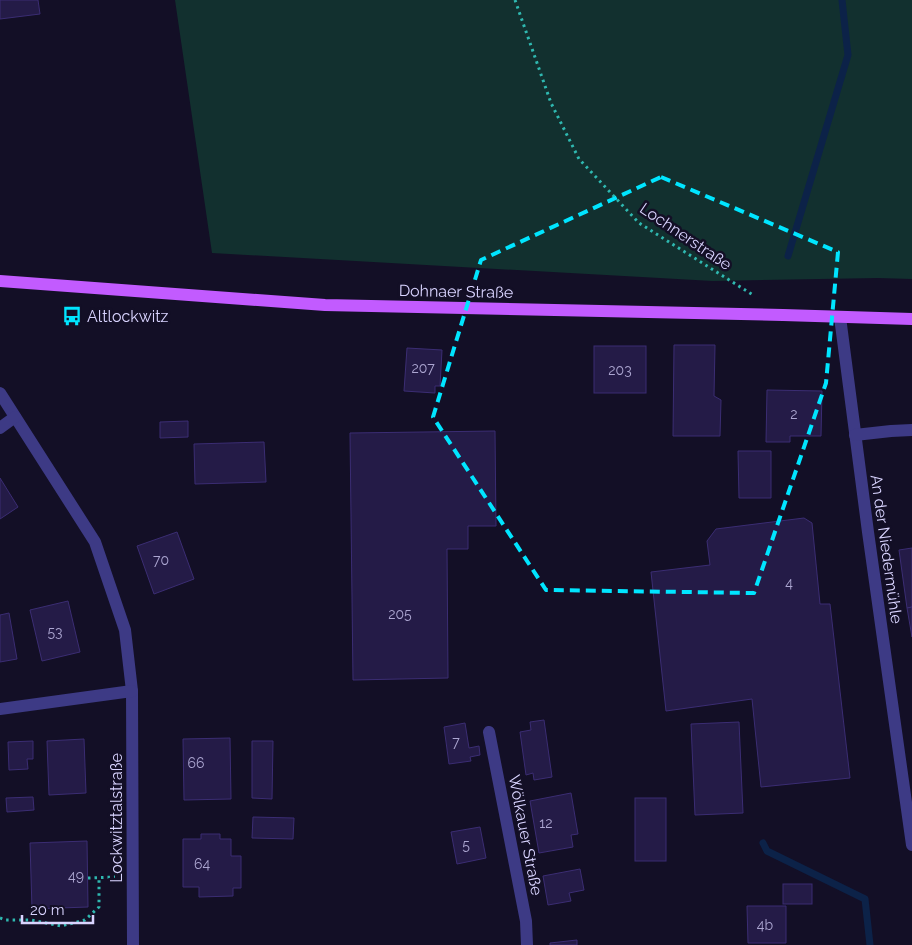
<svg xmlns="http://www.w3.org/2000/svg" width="912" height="945" font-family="Raleway,sans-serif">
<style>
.green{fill:#12302f}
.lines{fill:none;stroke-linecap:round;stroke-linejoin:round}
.stream{stroke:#0c2248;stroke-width:7}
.building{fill:#241b47;stroke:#3b2d73}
.path{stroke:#2fb8b0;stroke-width:3;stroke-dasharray:2.5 4;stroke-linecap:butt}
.minor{stroke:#3d3a85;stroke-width:12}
.major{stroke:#c25bff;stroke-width:12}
.marked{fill:none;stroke:#00e5ff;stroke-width:4;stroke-dasharray:10 6;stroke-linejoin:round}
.labels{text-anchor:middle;stroke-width:5;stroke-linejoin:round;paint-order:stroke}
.number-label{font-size:14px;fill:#aca6d1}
.street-label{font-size:16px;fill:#d9d4ff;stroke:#130f26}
.poi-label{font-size:16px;fill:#d9d4ff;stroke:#130f26;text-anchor:start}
</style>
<rect width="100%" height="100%" fill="#130f26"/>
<polygon class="green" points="175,0 912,0 912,279 878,278 713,281 212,253"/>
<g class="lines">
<g class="stream">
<polyline points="788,256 848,55 842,0"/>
<polyline points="763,843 767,851 865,899 870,945"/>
</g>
</g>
<g class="building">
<polygon points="0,0 38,0 40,14 0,19"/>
<polygon points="674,345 715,345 714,396 721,400 720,436 673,436"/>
<rect x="594" y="346" width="52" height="47"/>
<polygon points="407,348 442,350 440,386 435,386 435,393 404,391"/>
<polygon points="767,390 822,391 821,436 790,436 790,442 766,442"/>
<polygon points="188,421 188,437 160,438 160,422"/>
<polygon points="495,431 496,526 468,526 468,549 447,549 448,678 353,680 350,433"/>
<polygon points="264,442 266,482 195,484 194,444"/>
<polygon points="738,451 771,451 771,498 739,498"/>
<polygon points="0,478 18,507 0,519"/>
<polygon points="804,518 812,523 820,604 830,604 850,778 761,787 752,699 666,711 651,572 710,565 707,541 716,529"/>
<polygon points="177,532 194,579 154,594 137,546"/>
<polygon points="912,548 912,607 907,608 899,550"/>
<polygon points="68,601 80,652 42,661 30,610"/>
<polygon points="912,607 912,637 907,608"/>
<polygon points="9,613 17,659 0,662 0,615"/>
<polygon points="544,720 552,777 534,780 533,773 526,775 520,732 531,730 530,722"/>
<polygon points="739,722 743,813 695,815 691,724"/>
<polygon points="465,723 469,748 479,746 480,755 470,757 471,761 449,764 444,727"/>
<polygon points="230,738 231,799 184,800 183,739"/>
<polygon points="84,739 86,793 49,795 47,741"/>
<polygon points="33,741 33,759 27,759 28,769 9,770 8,742"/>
<polygon points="252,741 273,741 272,799 252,798"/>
<polygon points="571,793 578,834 571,835 573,847 539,853 530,801"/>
<polygon points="33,797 34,810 7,812 6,798"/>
<rect x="635" y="798" width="31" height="63"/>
<polygon points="253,817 294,818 293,839 252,838"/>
<polygon points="480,827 486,858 457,864 451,832"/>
<polygon points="201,834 220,834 220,839 231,839 231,856 241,856 241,888 233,888 233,896 199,897 199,887 183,887 183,839 201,839"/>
<polygon points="87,841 88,907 32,909 30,843"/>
<polygon points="580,869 584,890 569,893 571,901 548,905 543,876"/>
<rect x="783" y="884" width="29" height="20"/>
<polygon points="747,906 786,906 786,943 748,943"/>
<polygon points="577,940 577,945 550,945 550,943"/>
</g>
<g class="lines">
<g class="path">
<polyline points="515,0 551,103 579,159 639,223 753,295"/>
<polyline points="88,878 115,877"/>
<polyline points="0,918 5,920 31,920 61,926 85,920 99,907 99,878"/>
</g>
<g class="minor">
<polyline points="840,317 868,532 912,845"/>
<polyline points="0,393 95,542 125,630 132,691 133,945"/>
<polyline points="0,428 15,417"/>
<polyline points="855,435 891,431 912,430"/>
<polyline points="0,709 132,691"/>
<polyline points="489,732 526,921 527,945"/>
</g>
<polyline class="major" points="0,281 325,305 783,315 912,319"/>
</g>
<path class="marked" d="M 661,177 L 838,252 L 826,383 L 754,593 L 546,590 L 433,417 L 481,260 Z"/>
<defs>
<symbol id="bus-bare" viewBox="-9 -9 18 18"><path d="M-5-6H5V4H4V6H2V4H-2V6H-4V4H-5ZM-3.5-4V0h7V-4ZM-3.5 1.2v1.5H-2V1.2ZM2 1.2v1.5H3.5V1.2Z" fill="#00e5ff" stroke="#130f26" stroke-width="2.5" paint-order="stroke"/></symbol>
</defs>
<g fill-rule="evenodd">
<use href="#bus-bare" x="58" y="302" width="28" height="28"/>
</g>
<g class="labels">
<g class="number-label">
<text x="423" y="373">207</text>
<text x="620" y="375">203</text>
<text x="794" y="419">2</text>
<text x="161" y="565">70</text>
<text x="789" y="588">4</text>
<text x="400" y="619">205</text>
<text x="55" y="637">53</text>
<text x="456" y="747">7</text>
<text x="196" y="768">66</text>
<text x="546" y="828">12</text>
<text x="466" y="850">5</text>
<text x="202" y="869">64</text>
<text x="76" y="881">49</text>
<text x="765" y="930">4b</text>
</g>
<g class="street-label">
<text transform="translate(686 236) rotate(34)" y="6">Lochnerstraße</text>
<text transform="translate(456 291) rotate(1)" y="6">Dohnaer Straße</text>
<text transform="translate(887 549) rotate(82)" y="6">An der Niedermühle</text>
<text transform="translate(116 818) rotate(-90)" y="6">Lockwitztalstraße</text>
<text transform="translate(526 835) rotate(79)" y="6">Wölkauer Straße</text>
</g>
<g class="poi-label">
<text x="87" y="322">Altlockwitz</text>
</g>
</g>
<path d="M22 915v8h71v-8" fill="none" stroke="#d9d4ff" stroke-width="2.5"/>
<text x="30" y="915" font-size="15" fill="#d9d4ff" stroke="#130f26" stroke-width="4" paint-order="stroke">20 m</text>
</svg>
